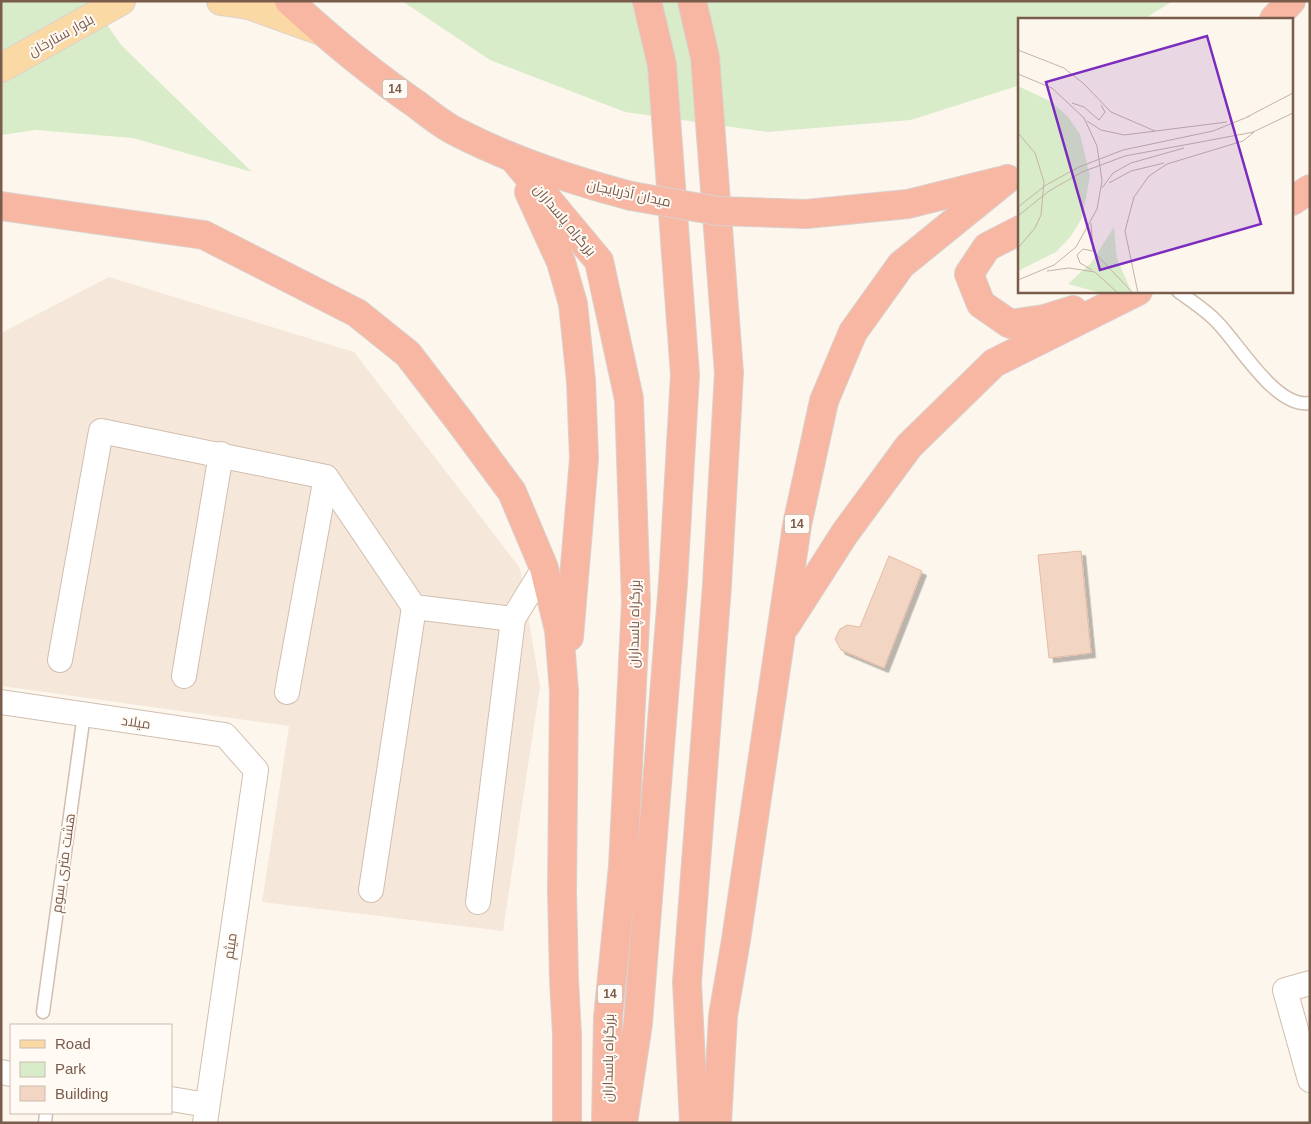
<svg xmlns="http://www.w3.org/2000/svg" width="1311" height="1124" font-family="Helvetica,Cairo,sans-serif">
<style>
.residential{fill:#f5e8da}
.green{fill:#d8ecc9}
.building{fill:#f3d5c3;stroke:#e6bba3;filter:url(#shadow)}
.lines{fill:none;stroke-linecap:round;stroke-linejoin:round}
.lane-casing{stroke:#d1beb0;stroke-width:15}
.street-casing{stroke:#d1beb0;stroke-width:26}
.primary-casing{stroke:#dad1cd;stroke-width:30}
.highway-casing{stroke:#dad1cd;stroke-width:30}
.lane{stroke:#fff;stroke-width:12}
.street{stroke:#fff;stroke-width:24}
.primary{stroke:#fbd9a5;stroke-width:28}
.highway{stroke:#f7b7a3;stroke-width:28}
.highway-bridge-casing{stroke:#dad1cd;stroke-width:30;stroke-linecap:butt}
.highway-bridge{stroke:#f7b7a3;stroke-width:28}
.labels{text-anchor:middle;stroke-width:4;stroke-linejoin:round;paint-order:stroke}
.shield{fill:#fffaf3;stroke:#a28b7f;stroke-width:1}
.shield-label{font-size:12px;font-weight:bold;fill:#7a5c4d}
.street-label{font-size:14px;fill:#7a5c4d;stroke:#fffaf3}
.inset-road{fill:none;stroke:#c5b3a7;stroke-width:1}
.view{fill:#7b2cbf;fill-opacity:0.15;stroke:#7b2cbf;stroke-width:2.5}
.inset-edge{fill:none;stroke:#7a5c4d;stroke-width:2.5}
</style>
<defs>
<filter id="shadow"><feDropShadow dx="4.5" dy="4.5" stdDeviation="0" flood-color="#0004"/></filter>
</defs>
<rect width="100%" height="100%" fill="#fdf6ec"/>
<polygon class="residential" points="109,277 354,352 520,568 540,686 503,931 262,902 289,726 1,686 1,333"/>
<g class="green">
<polygon points="1,1 90,1 122,46 252,172 133,138 36,130 1,135"/>
<polygon points="402,1 1173,1 1144,19 1020,19 1020,85 911,120 767,132 625,112 490,60"/>
</g>
<g class="building">
<polygon points="1081,551 1091,653 1049,658 1038,555"/>
<polygon points="889,556 922,571 884,668 841,650 835,639 840,629 847,625 860,627"/>
</g>
<g class="lines">
<defs>
<g id="lane">
<path d="M 1178,291 C 1191,301 1206,310 1217,322 C 1239,344 1276,409 1310,403"/>
<polyline points="43,1012 84,714"/>
<polyline points="45,1123 46,1113"/>
</g>
<g id="street">
<polyline points="60,660 101,431 326,477 414,607 513,619 544,568"/>
<polyline points="184,676 221,454"/>
<polyline points="287,692 326,477"/>
<polyline points="1,702 225,735 256,770 205,1123"/>
<polyline points="371,890 414,607"/>
<polyline points="478,902 513,619"/>
<polyline points="1310,983 1285,990 1310,1080"/>
<polyline points="1,1072 11,1074"/>
<polyline points="171,1099 207,1105"/>
</g>
<g id="primary">
<polyline points="221,1 249,5 321,31"/>
<polyline points="1,68 121,1"/>
</g>
<g id="highway">
<path d="M 289,1 C 329,38 371,73 416,104 C 428,113 440,123 453,130 C 510,160 570,180 631,196"/>
<polyline points="692,1 705,57 729,373 717,585 687,982 694,1123"/>
<polyline points="1274,19 1291,1"/>
<polyline points="514,159 599,261 629,399 636,602 623,866 608,1018 606,1123"/>
<polyline points="529,192 561,262 573,304 581,381 584,459 569,637"/>
<polyline points="1292,201 1310,189"/>
<polyline points="1,206 204,235 357,313 408,354 461,423 512,492 544,568 559,630 564,691 562,891 564,979 567,1035 567,1123"/>
<polyline points="806,214 908,204 1000,181"/>
<polyline points="1020,230 987,247 969,274 981,304 1010,324 1044,319 1073,310"/>
<polyline points="786,625 845,533 909,446 994,363 1138,291"/>
<polyline points="623,1123 638,1023 673,583 685,375 662,65 647,1"/>
<polyline points="717,1123 723,1016 736,940 797,525 824,401 853,332 901,265 1007,179"/>
</g>
</defs>
<use href="#lane" class="lane-casing"/>
<use href="#street" class="street-casing"/>
<use href="#primary" class="primary-casing"/>
<use href="#highway" class="highway-casing"/>
<use href="#lane" class="lane"/>
<use href="#street" class="street"/>
<use href="#primary" class="primary"/>
<use href="#highway" class="highway"/>
<defs>
<polyline id="highway-bridge" points="631,196 718,211 806,214"/>
</defs>
<use href="#highway-bridge" class="highway-bridge-casing"/>
<use href="#highway-bridge" class="highway-bridge"/>
</g>
<g class="labels">
<g class="shield">
<rect x="382.5" y="79.5" width="25" height="19" rx="4"/>
<rect x="784.5" y="514.5" width="25" height="19" rx="4"/>
<rect x="597.5" y="984.5" width="25" height="19" rx="4"/>
</g>
<g class="shield-label">
<text x="395" y="93">14</text>
<text x="797" y="528">14</text>
<text x="610" y="998">14</text>
</g>
<g class="street-label">
<text transform="translate(61 35) rotate(-29)" y="5">بلوار ستارخان</text>
<text transform="translate(629 193) rotate(12)" y="5">میدان آذربایجان</text>
<text transform="translate(565 220) rotate(50)" y="5">بزرگراه پاسداران</text>
<text transform="translate(634 624) rotate(-89)" y="5">بزرگراه پاسداران</text>
<text transform="translate(136 722) rotate(8)" y="5">میلاد</text>
<text transform="translate(63 863) rotate(-82)" y="5">هشت متری سوم</text>
<text transform="translate(230 946) rotate(-82)" y="5">میثم</text>
<text transform="translate(608 1058) rotate(-89)" y="5">بزرگراه پاسداران</text>
</g>
</g>
<g transform="translate(1018 18)">
<rect width="275" height="275" fill="#fdf6ec"/>
<path d="M 0,68 L 34,84 L 50,99 L 62,116 L 72,158 L 64,200 L 53,218 L 38,234 L 0,253 ZM 96,209 L 99,241 L 114,275 L 83,275 L 50,266 L 73,245 Z" fill="#d8ecc9"/>
<path class="inset-road" d="M 0,32 L 46,50 L 66,66 L 93,94 L 137,113M 0,56 L 34,70 L 66,100 L 79,128 L 84,163 L 79,191 L 58,229 L 36,247 L 0,262M 54,85 L 66,89 L 81,102 L 87,94 L 83,87M 229,99 L 275,75M 69,103 L 83,112 L 106,117 L 209,104M 0,115 L 17,135 L 26,164 L 23,197 L 17,210 L 0,230M 233,115 L 275,95M 91,165 L 113,153 L 146,145M 84,170 L 95,155 L 113,145 L 166,130M 0,189 L 28,167 L 61,149 L 105,132 L 195,113 L 232,98M 0,198 L 31,173 L 64,154 L 107,138 L 236,114M 73,205 L 75,233 L 115,275M 74,252 L 62,245 L 59,237 L 65,231 L 75,233M 29,253 L 51,250 L 77,254 L 100,275M 120,275 L 107,213 L 116,179 L 131,158 L 149,146 L 225,123 L 236,114"/>
<path class="view" d="M 189,18 L 243,206 L 82,252 L 28,64 Z"/>
<rect width="275" height="275" class="inset-edge"/>
</g>
<rect width="1311" height="1124" fill="none" stroke="#7a5c4d" stroke-width="5"/>
<rect x="10" y="1024" width="162" height="90" fill="#fffaf3" stroke="#cabbb1"/>
<rect x="20" y="1040" width="25" height="8" fill="#fbd9a5" stroke="#cabbb1"/>
<text x="55" y="1049" font-size="15" fill="#7a5c4d">Road</text>
<rect x="20" y="1062" width="25" height="15" fill="#d8ecc9" stroke="#cabbb1"/>
<text x="55" y="1074" font-size="15" fill="#7a5c4d">Park</text>
<rect x="20" y="1086" width="25" height="15" fill="#f3d5c3" stroke="#cabbb1"/>
<text x="55" y="1099" font-size="15" fill="#7a5c4d">Building</text>
</svg>
